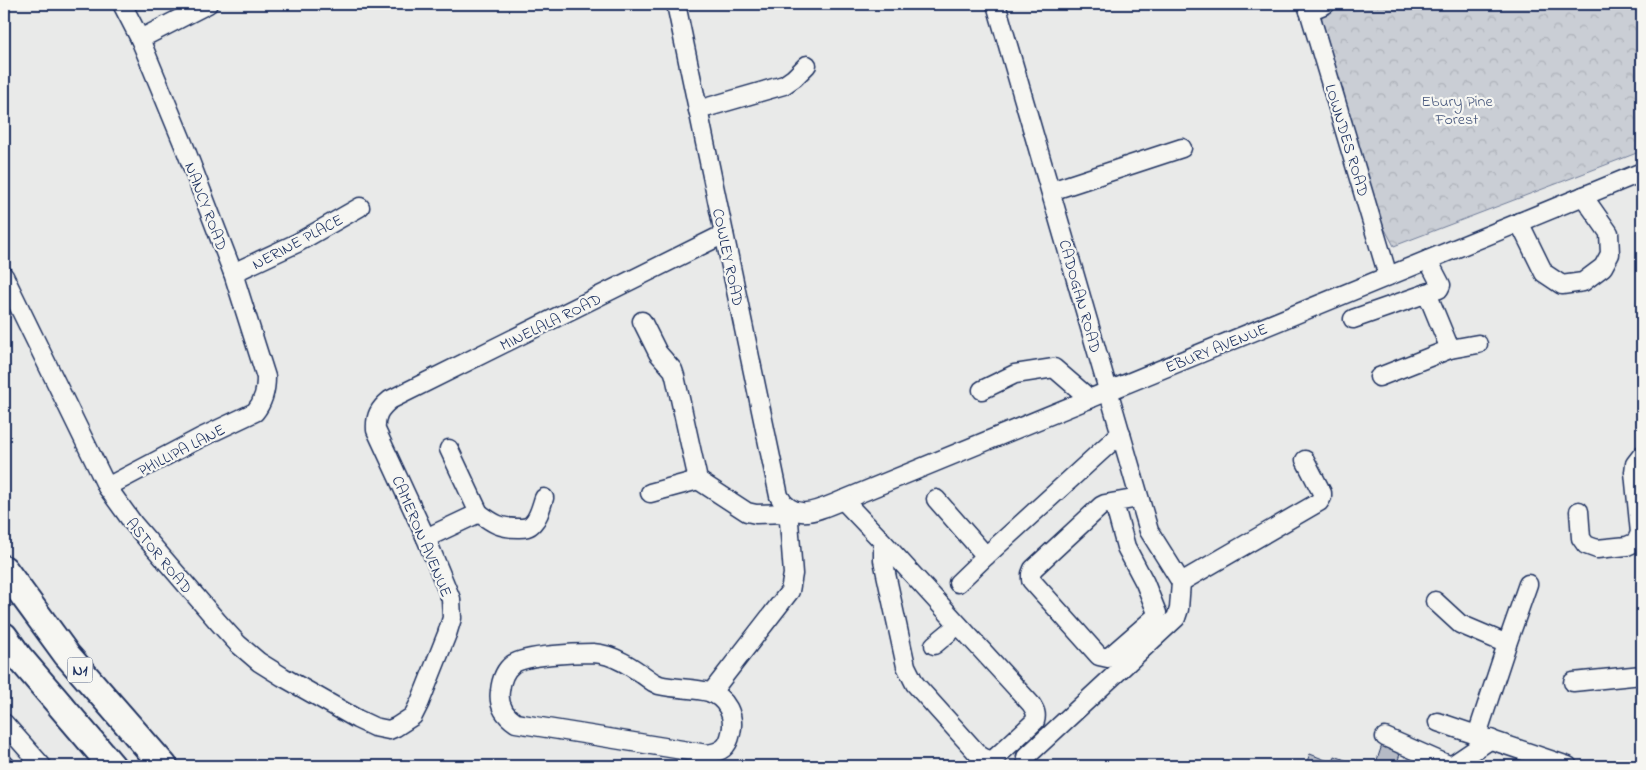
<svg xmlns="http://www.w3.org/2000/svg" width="1646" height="770" font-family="'Indie Flower',sans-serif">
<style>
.park{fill:url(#park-crowns);stroke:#727e9a}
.building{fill:#b6bbc6;stroke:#1b2f5e}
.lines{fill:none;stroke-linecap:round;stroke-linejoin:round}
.minor-casing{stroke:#1b2f5e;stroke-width:21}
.highway-casing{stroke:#1b2f5e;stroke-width:30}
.minor{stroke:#f6f6f2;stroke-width:18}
.highway{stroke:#f6f6f2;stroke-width:26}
.labels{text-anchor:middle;stroke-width:4.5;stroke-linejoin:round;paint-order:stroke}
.shield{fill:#f6f6f2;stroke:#5d6b8a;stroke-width:1}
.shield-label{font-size:15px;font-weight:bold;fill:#1b2f5e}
.park-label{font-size:16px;fill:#47577c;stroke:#f6f6f2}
.street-label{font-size:16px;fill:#1b2f5e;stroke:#f6f6f2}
</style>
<defs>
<pattern id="park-crowns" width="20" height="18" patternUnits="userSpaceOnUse" patternTransform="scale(1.25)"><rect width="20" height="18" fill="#caced5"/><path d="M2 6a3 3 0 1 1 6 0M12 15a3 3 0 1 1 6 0" fill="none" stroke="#adb1b9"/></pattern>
</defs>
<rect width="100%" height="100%" fill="#e9eae9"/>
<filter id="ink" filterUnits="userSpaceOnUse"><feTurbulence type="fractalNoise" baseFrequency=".02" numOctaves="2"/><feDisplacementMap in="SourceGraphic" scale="10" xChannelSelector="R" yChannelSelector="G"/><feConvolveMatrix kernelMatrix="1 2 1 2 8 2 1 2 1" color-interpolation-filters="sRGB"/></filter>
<g filter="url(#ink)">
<polygon class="park" points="1317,4 1642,4 1642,151 1394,246 1381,222"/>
<g class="building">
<polygon points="1382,745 1401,751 1396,766 1375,766"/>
<polygon points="1310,754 1333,763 1335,756 1350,762 1348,766 1305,766"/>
<polygon points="1473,761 1487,766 1471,766"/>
</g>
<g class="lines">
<defs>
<g id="minor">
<path d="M 676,4 L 779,496 C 794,524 820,509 843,500 L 1642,172"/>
<polyline points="996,4 1149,531 1181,582"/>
<polyline points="1307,4 1388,276"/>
<polyline points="1309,11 1326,4"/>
<polyline points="140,39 208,4"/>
<polyline points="698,110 784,85 794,78 807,65"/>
<polyline points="1051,191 1182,148"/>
<polyline points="1519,222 1544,273 1562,285 1583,282 1603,267 1610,254 1609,233 1583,196"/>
<polyline points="233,273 297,243 360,207"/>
<path d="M 4,276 L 107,487 L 133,523 L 218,622 L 238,644 L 259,662 L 283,677 L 357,719 L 374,727 L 389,730 L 396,727 L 413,716 L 420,702 L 447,634 L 452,618 L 451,599 L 426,538 L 376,430 C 375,416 379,409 390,400 L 724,234"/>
<polyline points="1427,293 1450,349"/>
<polyline points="1353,319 1439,289 1441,285 1428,260"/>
<polyline points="642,321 658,353 673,370 675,376 698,480 747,512 756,514 789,513"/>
<polyline points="1379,377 1450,349 1478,344"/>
<polyline points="982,390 1015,374 1054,368 1090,399"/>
<polyline points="449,449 479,513"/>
<path d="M 107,487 L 200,438 L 255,412 C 264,401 266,390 266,377 L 233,273 L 185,148 L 140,39 L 122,4"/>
<polyline points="650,493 698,480"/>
<polyline points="936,499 986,556 1121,433"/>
<path d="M 843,500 L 883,542 L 1031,704 C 1035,710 1037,714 1035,721 L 993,760 L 986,759 L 979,755 L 915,684 L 906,666 L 883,560 L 883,542"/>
<polyline points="1114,503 1126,547 1145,583 1157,613 1154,618 1108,658 1099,656 1031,580 1031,574 1033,569 1101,506 1105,504 1139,498"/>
<polyline points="1579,511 1581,538 1586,545 1597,549 1627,546 1636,542 1640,533 1634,472 1635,464 1642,455"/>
<path d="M 426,538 L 479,513 C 494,524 500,528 519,528 C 524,528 529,528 533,523 C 539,517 541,507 544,498"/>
<polyline points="1181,582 1319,502 1322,497 1322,493 1305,460"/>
<polyline points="958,583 986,556"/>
<polyline points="1435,601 1460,624 1507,644"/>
<polyline points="934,645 958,625"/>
<path d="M 593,653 C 615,654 635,669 653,682 L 659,685 C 676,689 693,688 709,692 C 727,698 735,716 731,733 C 728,748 721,752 707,754 L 516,723 C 504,715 498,705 500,691 C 501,681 505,670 513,664 C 526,655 576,653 593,653 Z"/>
<polyline points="1573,682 1642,675"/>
<polyline points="711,693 790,591 793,574 788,508"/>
<polyline points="1438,722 1568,766"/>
<polyline points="4,723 42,766"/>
<polyline points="1477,735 1507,644 1528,584"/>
<polyline points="1385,737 1451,766 1491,739"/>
<polyline points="1026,757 1176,618 1179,609 1181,582"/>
<polyline points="4,764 6,766"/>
</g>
<g id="highway">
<polyline points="4,569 67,655 164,766"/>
<polyline points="4,636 19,657 112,766"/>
</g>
</defs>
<use href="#minor" class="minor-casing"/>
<use href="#highway" class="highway-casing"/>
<use href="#minor" class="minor"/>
<use href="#highway" class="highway"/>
</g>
</g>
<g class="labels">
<rect class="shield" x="67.5" y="657.5" width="25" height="25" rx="4"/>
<g class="shield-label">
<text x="80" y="675">N1</text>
</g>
<g class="park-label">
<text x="1457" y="106">Ebury Pine<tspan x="1457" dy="18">Forest</tspan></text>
</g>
<g class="street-label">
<text transform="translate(1348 140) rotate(73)" y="6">LOWNDES ROAD</text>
<text transform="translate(207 206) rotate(69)" y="6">NANCY ROAD</text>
<text transform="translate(297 241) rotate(-28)" y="6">NERINE PLACE</text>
<text transform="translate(729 257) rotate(78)" y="6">COWLEY ROAD</text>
<text transform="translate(1081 296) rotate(74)" y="6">CADOGAN ROAD</text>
<text transform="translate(550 321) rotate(-26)" y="6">MINELALA ROAD</text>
<text transform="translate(1216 347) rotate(-22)" y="6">EBURY AVENUE</text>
<text transform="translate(181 449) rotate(-27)" y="6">PHILLIPA LANE</text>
<text transform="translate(423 536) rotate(67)" y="6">CAMERON AVENUE</text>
<text transform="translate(160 555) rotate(50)" y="6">ASTOR ROAD</text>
</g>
</g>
<rect width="1646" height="770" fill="none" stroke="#f6f6f2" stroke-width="20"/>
<rect x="10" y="10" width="1626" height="750" fill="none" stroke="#1b2f5e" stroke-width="2" filter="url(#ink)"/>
</svg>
